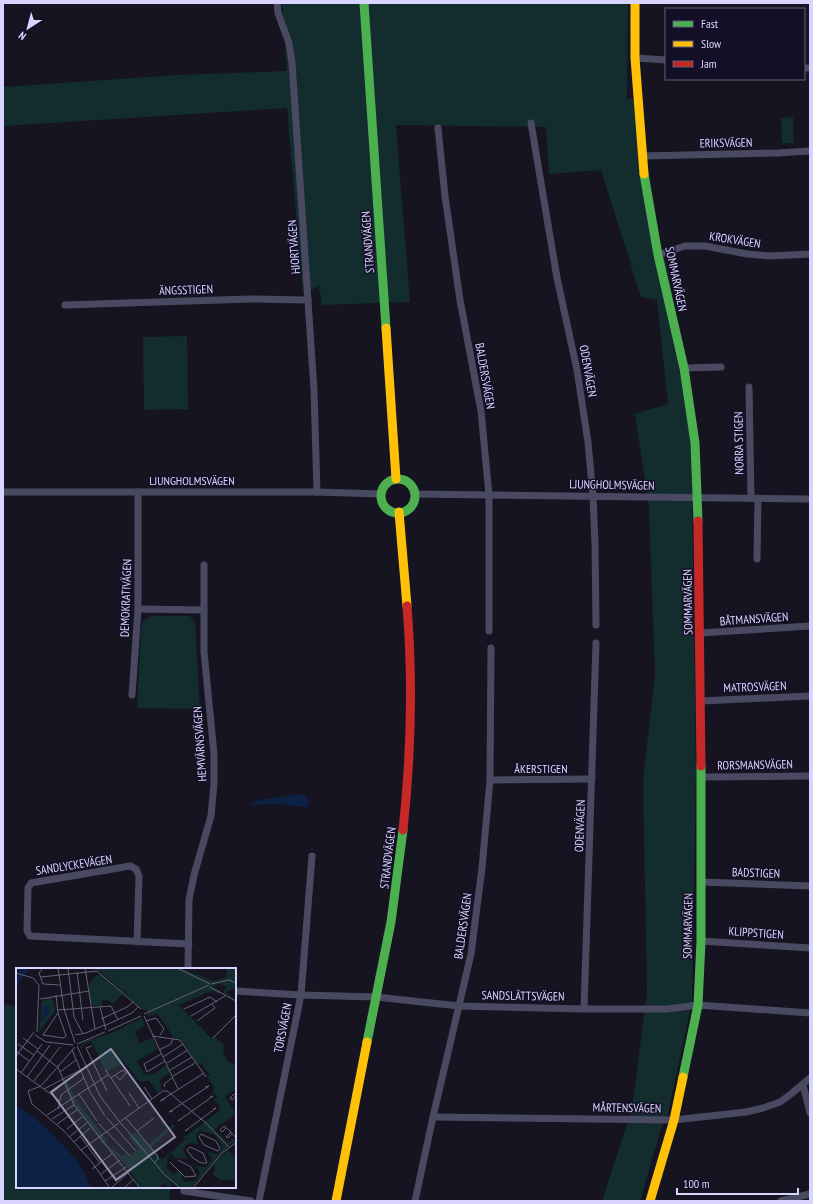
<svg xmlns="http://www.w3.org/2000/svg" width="813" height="1204" font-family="'PT Sans Narrow',sans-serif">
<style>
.green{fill:#132c2d}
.water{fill:#0d2144}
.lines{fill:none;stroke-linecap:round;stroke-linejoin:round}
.street{stroke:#4a4962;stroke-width:7}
.fast{stroke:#4caf50;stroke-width:9}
.slow{stroke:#ffc107;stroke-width:9}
.jam{stroke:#c62828;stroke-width:9}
.labels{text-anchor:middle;stroke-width:3;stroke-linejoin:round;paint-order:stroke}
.street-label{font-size:12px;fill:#d9d4ff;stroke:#130f26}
.inset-road{fill:none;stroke:#64617a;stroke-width:1}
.view{fill:#9591b1;fill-opacity:0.15;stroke:#9591b1;stroke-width:2}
.inset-edge{fill:none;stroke:#d9d4ff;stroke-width:2}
</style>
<rect width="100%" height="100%" fill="#161421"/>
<g class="green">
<polygon points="282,3 628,3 627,99 642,99 649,172 660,251 666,262 693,402 692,485 696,773 692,1001 668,1114 661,1129 640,1201 602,1201 632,1109 647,993 643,780 655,675 649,507 635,414 668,404 657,300 641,297 601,170 549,174 546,127 396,125 410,302 322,305 319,286 303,295 287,108 3,126 3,87 178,75 287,71"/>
<polygon points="793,117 794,143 782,143 781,118"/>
<polygon points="187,336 188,409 144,410 143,337"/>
<polygon points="150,616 190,616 195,622 200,709 137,708 141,626 144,620"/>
<polygon points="3,1004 17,1006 17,1187 171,1187 169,1201 3,1201"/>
</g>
<polygon class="water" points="300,794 306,796 309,802 307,807 276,804 248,805 260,800"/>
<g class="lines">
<g class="street">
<polyline points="277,3 278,13 289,43 292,63 314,390 317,492"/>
<polyline points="635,58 666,60"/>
<polyline points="804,68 810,68"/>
<polyline points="531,123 557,278 577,370 588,442 593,496 595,543 596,625"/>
<polyline points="438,128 445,196 460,300 481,411 489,495 489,631"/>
<polyline points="642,156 778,153 810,151"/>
<polyline points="658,255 685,246 705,246 747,254 770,256 810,254"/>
<polyline points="65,305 250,299 308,300"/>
<polyline points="684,368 721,367"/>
<polyline points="749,387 751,498"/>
<polyline points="3,492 317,492 381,494"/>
<polyline points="414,494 810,499"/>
<polyline points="757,559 758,498"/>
<polyline points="138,609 204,610"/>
<polyline points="700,633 810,626"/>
<polyline points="132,695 138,609 138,492"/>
<polyline points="701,701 810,696"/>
<polyline points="701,777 810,776"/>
<polyline points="490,780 592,779"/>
<polyline points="701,882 810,886"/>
<polyline points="701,941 810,948"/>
<polyline points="137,942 139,876 136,869 130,866 31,883 28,888 27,931 30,936 189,944"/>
<polyline points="188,969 189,900 194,875 211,816 214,784 214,754 204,652 204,565"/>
<polyline points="235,991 301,995 376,997 459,1006 584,1009 667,1009 698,1005 810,1013"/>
<polyline points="584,1009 596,643"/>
<polyline points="803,1085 810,1113"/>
<polyline points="433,1117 674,1120 746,1112 763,1108 780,1102 791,1094 810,1078"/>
<polyline points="184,1191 251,1201"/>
<polyline points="259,1201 301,995 312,856"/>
<polyline points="415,1201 433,1117 471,954 482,868 490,780 491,648"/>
<polyline points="781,1201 810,1194"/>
</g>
<g class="fast">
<polyline points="364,3 386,328"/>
<polyline points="644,174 658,255 684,368 695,443 698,521"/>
<circle cx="398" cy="496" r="17"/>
<polyline points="367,1042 391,922 403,830"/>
<polyline points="683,1077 698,1005 701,941 701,766"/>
</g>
<g class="slow">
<polyline points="635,3 635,58 644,174"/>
<polyline points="386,328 396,479"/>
<polyline points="399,512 407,606"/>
<polyline points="336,1201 367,1042"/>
<polyline points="650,1201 674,1120 683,1077"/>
</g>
<g class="jam">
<polyline points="698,521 701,766"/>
<path d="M 403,830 C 411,756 413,680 407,606"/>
</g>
</g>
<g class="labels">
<g class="street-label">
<text transform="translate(726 143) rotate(-1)" y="4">ERIKSVÄGEN</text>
<text transform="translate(735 240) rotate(9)" y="4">KROKVÄGEN</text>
<text transform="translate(368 242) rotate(-94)" y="4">STRANDVÄGEN</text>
<text transform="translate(294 247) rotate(-94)" y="4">HJORTVÄGEN</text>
<text transform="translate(676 279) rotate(78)" y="4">SOMMARVÄGEN</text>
<text transform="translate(186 290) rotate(-2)" y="4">ÄNGSSTIGEN</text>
<text transform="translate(588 371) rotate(80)" y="4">ODENVÄGEN</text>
<text transform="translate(485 376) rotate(80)" y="4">BALDERSVÄGEN</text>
<text transform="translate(739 443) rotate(-91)" y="4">NORRA STIGEN</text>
<text x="192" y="485">LJUNGHOLMSVÄGEN</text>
<text transform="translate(612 485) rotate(1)" y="4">LJUNGHOLMSVÄGEN</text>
<text transform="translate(126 598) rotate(-88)" y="4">DEMOKRATIVÄGEN</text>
<text transform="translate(688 602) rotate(-91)" y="4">SOMMARVÄGEN</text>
<text transform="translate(754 619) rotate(-4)" y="4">BÅTMANSVÄGEN</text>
<text transform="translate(755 687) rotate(-2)" y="4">MATROSVÄGEN</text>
<text transform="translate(200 744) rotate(-94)" y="4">HEMVÄRNSVÄGEN</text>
<text transform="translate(755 765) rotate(-1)" y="4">RORSMANSVÄGEN</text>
<text x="541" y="773">ÅKERSTIGEN</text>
<text transform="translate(580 826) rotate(-88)" y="4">ODENVÄGEN</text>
<text transform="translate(388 858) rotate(-83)" y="4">STRANDVÄGEN</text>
<text transform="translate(74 865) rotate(-9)" y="4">SANDLYCKEVÄGEN</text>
<text transform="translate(756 873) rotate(2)" y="4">BADSTIGEN</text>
<text transform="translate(463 926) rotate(-82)" y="4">BALDERSVÄGEN</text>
<text transform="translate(688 926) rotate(-89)" y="4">SOMMARVÄGEN</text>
<text transform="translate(756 933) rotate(4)" y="4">KLIPPSTIGEN</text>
<text transform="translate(523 996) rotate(1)" y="4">SANDSLÄTTSVÄGEN</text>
<text transform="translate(283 1028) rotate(-79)" y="4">TORSVÄGEN</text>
<text transform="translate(627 1108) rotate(1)" y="4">MÅRTENSVÄGEN</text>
</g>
</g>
<g transform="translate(16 968)">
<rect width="220" height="220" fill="#161421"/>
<path d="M 74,0 L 164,0 L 198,13 L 210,9 L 211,0 L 220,0 L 220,20 L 210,24 L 218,31 L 206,25 L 211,19 L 203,15 L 197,19 L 205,24 L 203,26 L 197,23 L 190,25 L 163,37 L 195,70 L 198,68 L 208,77 L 207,83 L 212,94 L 220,96 L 220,121 L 209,129 L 220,145 L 198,162 L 212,175 L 216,171 L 220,171 L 220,174 L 212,178 L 175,220 L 165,220 L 152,211 L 156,217 L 151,219 L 148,215 L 142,220 L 125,220 L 108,195 L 87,176 L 55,132 L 47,111 L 50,110 L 59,131 L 91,172 L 89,175 L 106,188 L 110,185 L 113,189 L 123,181 L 113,169 L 119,164 L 133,176 L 157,156 L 159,159 L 135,179 L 146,192 L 169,172 L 168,167 L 170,168 L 203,143 L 204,138 L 198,132 L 201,129 L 196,123 L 199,120 L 191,109 L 194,107 L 185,95 L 182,96 L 180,94 L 165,71 L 158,70 L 141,45 L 132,49 L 131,42 L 127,42 L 84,3 ZM 184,162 L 199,167 L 207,178 L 202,186 L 192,184 L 196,191 L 190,199 L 180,198 L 184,205 L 180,212 L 171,214 L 165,212 L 167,207 L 162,203 L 157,207 L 150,198 L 152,194 L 150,190 L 156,186 L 159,190 L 171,190 L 167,181 L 172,175 L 182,176 L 180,168 ZM 85,6 L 107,26 L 97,36 L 92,32 L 86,32 L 86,37 L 76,38 L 72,18 L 79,8 ZM 34,29 L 36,29 L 39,43 L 23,64 L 26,33 ZM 28,38 L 32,38 L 33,45 L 25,52 ZM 126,50 L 129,57 L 119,64 L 123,75 L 136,70 L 142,81 L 121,93 L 128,106 L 137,107 L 150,97 L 154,104 L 144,112 L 146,121 L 142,125 L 133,113 L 124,114 L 108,94 L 90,104 L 75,73 L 68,75 L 65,81 L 64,79 L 68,73 L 91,67 ZM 211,182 L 220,189 L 220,212 L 204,212 L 197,206 L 199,202 L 198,196 Z" fill="#132c2d" fill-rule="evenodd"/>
<path d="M 2,0 L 14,0 L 2,16 L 0,27 ZM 27,38 L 32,38 L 33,44 L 26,54 ZM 0,137 L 18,149 L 45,175 L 62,194 L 76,220 L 0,220 Z" fill="#0d2144"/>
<path class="inset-road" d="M 27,0 L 23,5 L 27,16 L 44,17M 42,0 L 48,41 L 59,75M 52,0 L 58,49 L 67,66M 69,0 L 79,61M 161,0 L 194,16M 61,4 L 67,52M 0,5 L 17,10 L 23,17 L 21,64M 25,9 L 81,3 L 125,41M 195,16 L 213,12 L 220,15M 194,19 L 220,33M 40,27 L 42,45 L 50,68 L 47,70 L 27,67 L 42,45M 24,31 L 73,23M 84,39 L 90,62M 168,41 L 194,29 L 201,34M 42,42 L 95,38 L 102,52M 128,46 L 193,17M 128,48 L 162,121M 175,48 L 209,28M 85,51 L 111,39 L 117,34M 130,53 L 140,50 L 148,61 L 144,67M 181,53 L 199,40 L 196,36M 88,58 L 116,45 L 122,39M 92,63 L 125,48M 19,67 L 30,74 L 57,77M 59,67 L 70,65 L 88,57M 136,68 L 164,72 L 190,109M 7,70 L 22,81M 197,70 L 220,47M 2,76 L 18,87M 61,76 L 89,64M 61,78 L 84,128 L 103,153M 76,78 L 70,80 L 91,123M 59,79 L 25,118 L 12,123 L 16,136 L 48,163 L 75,193 L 94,220M 56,82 L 74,124 L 89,148M 143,82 L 155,76 L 157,70M 0,83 L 13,93M 21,83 L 40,98M 145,86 L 128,96 L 131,104 L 149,93M 0,88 L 18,64M 147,89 L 167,76M 151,95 L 172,82M 41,97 L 58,137 L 124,220M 0,101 L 43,132M 89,101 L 114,138M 154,102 L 176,89M 44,104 L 60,92M 5,105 L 26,76M 157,108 L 179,95M 11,109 L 34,77M 95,110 L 99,107 L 107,102 L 110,105 L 104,112 L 99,107M 18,113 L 44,79M 128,119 L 136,131M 149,119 L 148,116 L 157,109M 28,121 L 64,102M 113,125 L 123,140M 35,126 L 48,115M 63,126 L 81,153M 218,126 L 220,128 L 216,132 L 214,130 ZM 149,131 L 144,133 L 188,105M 42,141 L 45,127 L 68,110M 157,143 L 153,144 L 193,118 L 189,119M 31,147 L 92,107M 90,149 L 120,183M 110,150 L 141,187 L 142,191 L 138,195M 36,151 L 58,137M 165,151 L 162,153 L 197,128 L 194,129M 105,153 L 147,123 L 151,123 L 190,155 L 213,179M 82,155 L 114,188M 105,155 L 103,153 L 149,207 L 164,220M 41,156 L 61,142M 210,160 L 206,164 L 204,162 L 208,158 L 215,164 L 220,170M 51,161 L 66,149M 172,161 L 169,163 L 200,140 L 197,141M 121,163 L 138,150M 215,164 L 210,169 L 212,170 L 216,166M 185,166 L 200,173 L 204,180 L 202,183 L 188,177 L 183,169 ZM 64,168 L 84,195M 53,169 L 71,155M 58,174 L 74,160M 174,179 L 187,185 L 191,195 L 185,195 L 177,190 L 171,182 ZM 65,182 L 103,155M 162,192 L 175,199 L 180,208M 154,194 L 169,209 L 180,208M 76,201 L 97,185M 85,206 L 104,192M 89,213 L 110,199M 95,220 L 113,204M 108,220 L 118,211M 177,220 L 207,184 L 220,175"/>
<path class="view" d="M 95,81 L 159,169 L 100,212 L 35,124 Z"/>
<rect width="220" height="220" class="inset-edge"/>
</g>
<rect width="813" height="1204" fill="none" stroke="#d9d4ff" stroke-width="8"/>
<rect x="665" y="8" width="140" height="72" fill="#130f26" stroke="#625e7d"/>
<rect x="673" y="21" width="20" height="6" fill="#4caf50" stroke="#625e7d"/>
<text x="701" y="28" font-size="12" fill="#d9d4ff">Fast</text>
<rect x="673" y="41" width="20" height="6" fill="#ffc107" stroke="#625e7d"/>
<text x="701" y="48" font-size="12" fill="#d9d4ff">Slow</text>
<rect x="673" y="61" width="20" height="6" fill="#c62828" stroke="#625e7d"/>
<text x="701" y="68" font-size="12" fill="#d9d4ff">Jam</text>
<g transform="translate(28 28) rotate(216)" stroke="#130f26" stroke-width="3" paint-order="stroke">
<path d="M0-3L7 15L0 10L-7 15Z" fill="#d9d4ff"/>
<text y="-6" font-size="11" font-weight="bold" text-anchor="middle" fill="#d9d4ff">N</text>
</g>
<path d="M677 1188v6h121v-6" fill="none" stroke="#d9d4ff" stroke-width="2"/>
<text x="683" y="1188" font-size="12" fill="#d9d4ff" stroke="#130f26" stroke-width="3" paint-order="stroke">100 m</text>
</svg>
